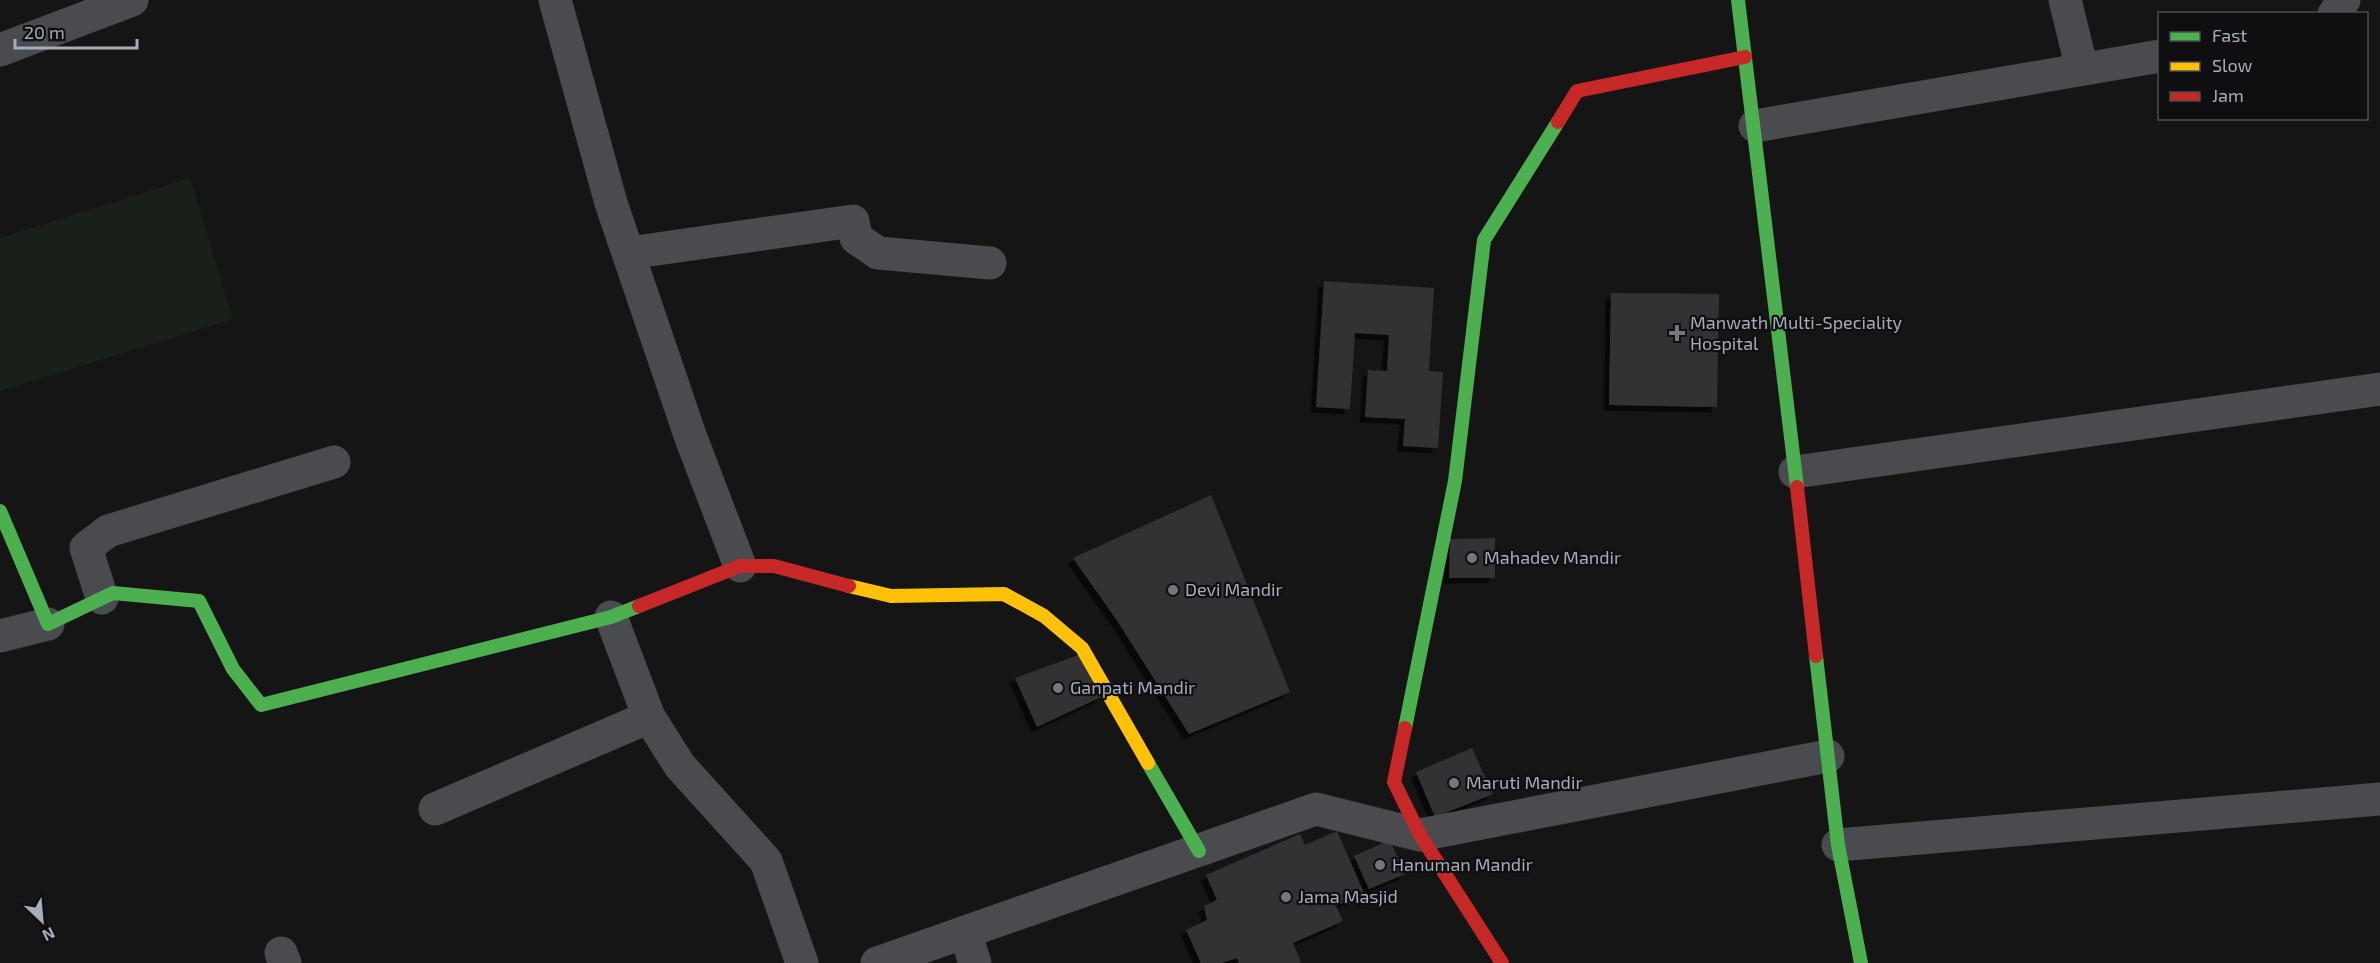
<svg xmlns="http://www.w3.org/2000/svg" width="2380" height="963" font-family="'Exo 2',sans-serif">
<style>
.green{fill:#192019}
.building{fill:#333335;filter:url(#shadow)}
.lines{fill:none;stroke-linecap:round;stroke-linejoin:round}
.street{stroke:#494b4e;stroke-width:33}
.fast{stroke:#4caf50;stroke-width:14}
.slow{stroke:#ffc107;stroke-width:14}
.jam{stroke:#c62828;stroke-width:14}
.poi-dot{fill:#73787f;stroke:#0f0f11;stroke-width:2}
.labels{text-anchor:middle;stroke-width:4.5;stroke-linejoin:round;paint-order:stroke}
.poi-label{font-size:18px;fill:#a5adb8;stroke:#0f0f11;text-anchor:start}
</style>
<defs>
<filter id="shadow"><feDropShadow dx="-5.5" dy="5.5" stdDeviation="0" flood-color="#0009"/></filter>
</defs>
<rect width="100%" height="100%" fill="#151515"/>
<polygon class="green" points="190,178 233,319 0,391 0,238"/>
<g class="building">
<polygon points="1324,281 1434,288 1429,371 1443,372 1438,448 1403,446 1405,419 1365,417 1368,370 1387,371 1389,335 1355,333 1350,409 1316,407"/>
<polygon points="1611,293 1719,294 1717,407 1609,405"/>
<polygon points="1211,495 1290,692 1189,734 1118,622 1073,558"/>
<polygon points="1495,538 1495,578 1449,578 1450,539"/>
<polygon points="1081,654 1101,697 1037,727 1015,678"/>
<polygon points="1472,748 1493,794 1435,817 1416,772"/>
<polygon points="1337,831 1364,893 1336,906 1343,921 1293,943 1301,962 1299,963 1239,963 1237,958 1221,963 1201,963 1186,930 1207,920 1204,906 1217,900 1206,875 1300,834 1305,845"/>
<polygon points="1390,840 1405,874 1369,889 1354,856"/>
</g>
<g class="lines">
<g class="street">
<polyline points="555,0 611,203 691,438 740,566"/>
<polyline points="2065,0 2082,69"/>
<polyline points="2334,14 2344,0"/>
<polyline points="0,50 132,0"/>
<polyline points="1755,126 2160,56"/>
<polyline points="629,253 853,221 856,238 878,253 990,263"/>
<polyline points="1795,472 2380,389"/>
<polyline points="102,598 86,548 108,531 334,462"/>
<polyline points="611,617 649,717 680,766 766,861 802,963"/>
<polyline points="0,636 48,624"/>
<polyline points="435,809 649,717"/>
<polyline points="1838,845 2380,799"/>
<polyline points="965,932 975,963"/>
<polyline points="281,953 285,963"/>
<polyline points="877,963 1316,809 1420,835 1828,756"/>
</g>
<g class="fast">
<polyline points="1738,0 1797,487"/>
<polyline points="0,511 48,624 113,593 199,601 233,669 261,705 611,617 639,606"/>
<polyline points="1816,656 1838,845 1861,963"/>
<polyline points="1405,728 1455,481 1484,240 1558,122"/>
<polyline points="1148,763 1199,851"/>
</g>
<polyline class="slow" points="849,586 891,596 1004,594 1044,616 1082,648 1148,763"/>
<g class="jam">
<polyline points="1558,122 1577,91 1745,57"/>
<polyline points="1797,487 1816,656"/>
<polyline points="639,606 740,566 774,566 849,586"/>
<polyline points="1405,728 1394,782 1420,835 1502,963"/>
</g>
</g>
<g class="poi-dot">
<path d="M1674 324h6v6h6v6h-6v6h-6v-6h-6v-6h6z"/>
<circle cx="1472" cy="558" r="6"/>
<circle cx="1173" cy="590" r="6"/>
<circle cx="1058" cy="688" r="6"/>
<circle cx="1454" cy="783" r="6"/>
<circle cx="1380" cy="865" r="6"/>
<circle cx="1286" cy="897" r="6"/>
</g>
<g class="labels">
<g class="poi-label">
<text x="1690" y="329">Manwath Multi-Speciality<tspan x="1690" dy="21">Hospital</tspan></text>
<text x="1484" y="564">Mahadev Mandir</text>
<text x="1185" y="596">Devi Mandir</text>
<text x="1070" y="694">Ganpati Mandir</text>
<text x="1466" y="789">Maruti Mandir</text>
<text x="1392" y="871">Hanuman Mandir</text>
<text x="1298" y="903">Jama Masjid</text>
</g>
</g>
<rect x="2158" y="12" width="210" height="108" fill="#0f0f11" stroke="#4b4e54" stroke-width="1.5"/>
<rect x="2170" y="32" width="30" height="9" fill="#4caf50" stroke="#4b4e54" stroke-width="1.5"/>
<text x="2212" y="42" font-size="18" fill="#a5adb8">Fast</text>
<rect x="2170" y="62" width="30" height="9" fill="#ffc107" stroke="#4b4e54" stroke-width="1.5"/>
<text x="2212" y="72" font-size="18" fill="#a5adb8">Slow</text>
<rect x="2170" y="92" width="30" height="9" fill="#c62828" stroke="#4b4e54" stroke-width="1.5"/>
<text x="2212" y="102" font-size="18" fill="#a5adb8">Jam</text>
<g transform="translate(42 921) rotate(154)" stroke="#0f0f11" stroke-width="4.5" paint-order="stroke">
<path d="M0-4.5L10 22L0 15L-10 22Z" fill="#a5adb8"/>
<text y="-9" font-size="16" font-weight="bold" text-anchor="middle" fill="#a5adb8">N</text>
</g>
<path d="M15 39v9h122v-9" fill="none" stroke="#a5adb8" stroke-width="3"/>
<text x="24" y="39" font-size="18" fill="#a5adb8" stroke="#0f0f11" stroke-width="4.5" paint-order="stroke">20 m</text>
</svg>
